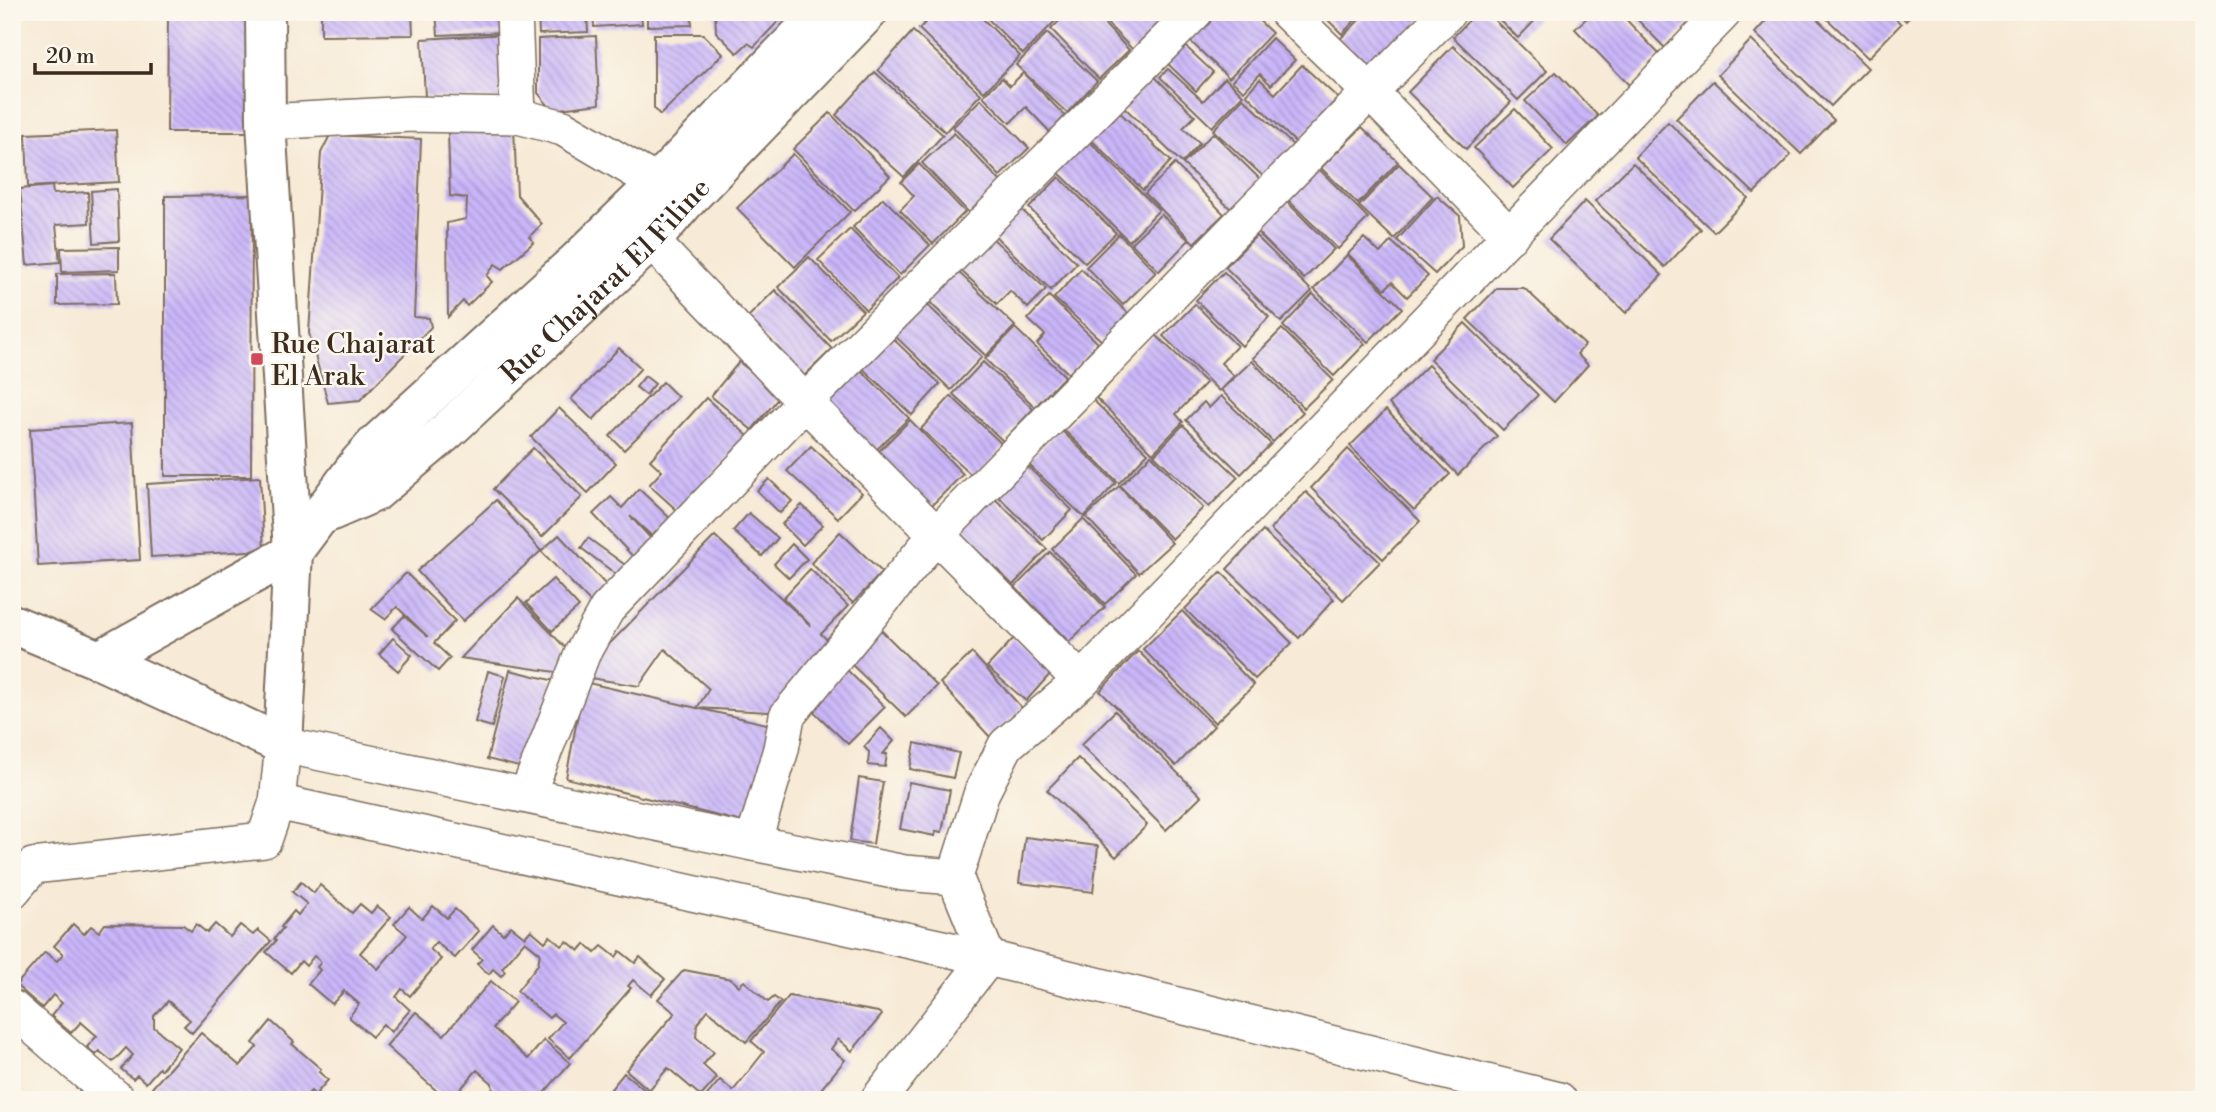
<svg xmlns="http://www.w3.org/2000/svg" width="2216" height="1112" font-family="'Libre Bodoni',serif">
<style>
.building{fill:url(#building-back-hatch)}
.lines{fill:none;stroke-linecap:round;stroke-linejoin:round}
.minor-casing{stroke:#7d6d5e;stroke-width:38}
.tertiary-casing{stroke:#7d6d5e;stroke-width:42}
.minor{stroke:#fff;stroke-width:35}
.tertiary{stroke:#fff;stroke-width:38}
.poi-dot{fill:#d1495b;stroke:#fbf7ec;stroke-width:2.5}
.labels{text-anchor:middle;stroke-width:5;stroke-linejoin:round;paint-order:stroke}
.street-label{font-size:28px;fill:#3b2a1e;stroke:#fbf7ec}
.poi-label{font-size:28px;fill:#3b2a1e;stroke:#fbf7ec;text-anchor:start}
</style>
<defs>
<pattern id="building-back-hatch" width="6" height="6" patternUnits="userSpaceOnUse" patternTransform="scale(1.75)"><rect width="6" height="6" fill="#cab6fa"/><path d="M-1 5l2 2M0 0l6 6M5-1l2 2" fill="none" stroke="#a594ca"/></pattern>
</defs>
<rect width="100%" height="100%" fill="#fbf7ec"/>
<filter id="ink" filterUnits="userSpaceOnUse"><feTurbulence type="fractalNoise" baseFrequency=".0143" numOctaves="2"/><feDisplacementMap in="SourceGraphic" scale="14" xChannelSelector="R" yChannelSelector="G"/><feConvolveMatrix kernelMatrix="1 2 1 2 8 2 1 2 1" color-interpolation-filters="sRGB"/></filter>
<filter id="wash" filterUnits="userSpaceOnUse"><feTurbulence type="fractalNoise" baseFrequency=".00686" numOctaves="4" result="noise"/><feDisplacementMap in="SourceGraphic" scale="28" xChannelSelector="R" yChannelSelector="G"/><feGaussianBlur stdDeviation="1.57" result="paint"/><feColorMatrix in="noise" values="0 0 0 0 0 0 0 0 0 0 0 0 0 0 0 0 0 1.4 0 .05"/><feComposite in="paint" operator="in"/></filter>
<g filter="url(#wash)">
<rect width="100%" height="100%" fill="#f7ead6"/>
<g id="blocks">
<g class="building">
<polygon points="168,12 256,12 255,132 167,132"/>
<polygon points="321,12 412,12 413,35 321,36"/>
<polygon points="436,12 507,12 508,32 438,35"/>
<polygon points="538,12 587,12 588,32 539,34"/>
<polygon points="593,12 641,12 642,24 594,27"/>
<polygon points="647,12 691,12 692,25 647,26"/>
<polygon points="715,12 787,12 754,47 748,43 737,53 716,32"/>
<polygon points="935,12 976,12 1020,56 984,92 919,29"/>
<polygon points="981,12 1061,12 1062,14 1023,54"/>
<polygon points="1069,12 1093,12 1129,50 1099,79 1051,29"/>
<polygon points="1096,12 1155,12 1166,23 1136,53"/>
<polygon points="1217,12 1250,12 1272,33 1229,78 1190,41"/>
<polygon points="1320,12 1363,12 1342,34"/>
<polygon points="1367,12 1415,12 1422,19 1372,70 1340,39"/>
<polygon points="1477,12 1486,12 1547,71 1518,100 1453,37"/>
<polygon points="1492,12 1543,12 1518,38"/>
<polygon points="1593,12 1619,12 1660,55 1629,85 1575,29"/>
<polygon points="1630,12 1681,12 1691,22 1665,48"/>
<polygon points="1774,12 1810,12 1868,68 1831,106 1755,33"/>
<polygon points="1820,12 1889,12 1901,24 1868,58"/>
<polygon points="1897,12 1914,12 1906,21"/>
<polygon points="913,31 981,94 945,132 878,70"/>
<polygon points="1047,33 1097,81 1067,113 1016,65"/>
<polygon points="508,34 506,99 425,97 422,39"/>
<polygon points="654,34 703,34 723,54 660,115 654,108"/>
<polygon points="596,36 599,104 552,110 538,93 538,39"/>
<polygon points="1272,38 1295,60 1271,85 1260,74 1244,91 1232,81"/>
<polygon points="1751,40 1834,120 1801,154 1718,75"/>
<polygon points="1182,43 1213,72 1196,91 1165,61"/>
<polygon points="1453,46 1511,102 1466,149 1408,92"/>
<polygon points="1302,65 1338,98 1296,143 1246,94 1260,79 1275,94"/>
<polygon points="1168,69 1203,101 1225,78 1243,95 1212,127 1160,77"/>
<polygon points="875,72 943,135 904,177 836,115"/>
<polygon points="1556,72 1598,116 1567,145 1525,101"/>
<polygon points="1023,73 1065,116 1050,132 1026,107 1010,123 983,96 1002,78 1010,86"/>
<polygon points="1154,76 1195,116 1183,128 1200,143 1182,163 1124,107"/>
<polygon points="1713,81 1791,155 1754,193 1676,119"/>
<polygon points="1243,98 1293,145 1264,177 1213,130"/>
<polygon points="981,99 1029,148 1000,176 953,127"/>
<polygon points="1113,106 1171,161 1143,190 1083,132"/>
<polygon points="1515,109 1553,149 1513,188 1474,148"/>
<polygon points="830,113 890,176 854,211 793,149"/>
<polygon points="1668,122 1748,198 1714,232 1635,157"/>
<polygon points="514,127 517,195 542,224 529,237 534,242 503,269 495,264 487,276 492,282 467,306 463,301 448,317 447,223 466,219 467,198 450,196 448,131"/>
<polygon points="1362,127 1398,162 1358,204 1321,168"/>
<polygon points="116,130 119,182 28,187 26,134"/>
<polygon points="954,133 1006,187 974,218 922,163"/>
<polygon points="1213,133 1263,182 1234,212 1183,164"/>
<polygon points="330,135 421,139 414,317 429,318 431,327 360,400 328,403 309,333 321,153"/>
<polygon points="1084,136 1159,210 1129,241 1053,167"/>
<polygon points="793,154 850,212 795,267 737,208"/>
<polygon points="1633,163 1701,229 1665,267 1595,201"/>
<polygon points="919,164 965,212 933,244 900,210 914,196 901,182"/>
<polygon points="1175,164 1224,214 1194,243 1145,193"/>
<polygon points="1399,164 1433,197 1394,239 1359,206"/>
<polygon points="1319,169 1368,218 1338,249 1288,200"/>
<polygon points="1059,177 1116,233 1085,263 1029,208"/>
<polygon points="52,186 53,194 88,192 89,223 56,225 60,262 27,265 20,189"/>
<polygon points="117,189 119,241 94,243 91,191"/>
<polygon points="252,195 251,476 165,476 165,196"/>
<polygon points="1437,196 1460,216 1462,246 1435,274 1397,240"/>
<polygon points="1282,197 1334,249 1304,279 1252,227"/>
<polygon points="883,198 930,245 900,275 853,227"/>
<polygon points="1585,201 1662,275 1626,313 1549,239"/>
<polygon points="1020,208 1077,263 1051,290 994,235"/>
<polygon points="1161,214 1189,240 1159,271 1131,243"/>
<polygon points="850,229 898,278 866,310 818,260"/>
<polygon points="1119,234 1156,272 1123,305 1086,267"/>
<polygon points="989,235 1046,289 1028,308 1010,291 997,304 958,268"/>
<polygon points="1256,236 1312,291 1281,322 1225,267"/>
<polygon points="1364,238 1380,253 1391,241 1428,276 1407,297 1392,282 1385,289 1348,254"/>
<polygon points="119,247 119,270 62,272 61,248"/>
<polygon points="1347,255 1402,308 1368,342 1314,289"/>
<polygon points="809,257 863,311 831,341 778,287"/>
<polygon points="954,268 1015,326 986,356 925,298"/>
<polygon points="1081,269 1128,313 1102,341 1054,298"/>
<polygon points="1224,272 1269,317 1242,346 1196,300"/>
<polygon points="116,273 117,304 57,305 57,274"/>
<polygon points="1497,288 1524,288 1585,345 1577,354 1588,365 1554,402 1467,319"/>
<polygon points="775,290 832,349 803,377 746,319"/>
<polygon points="1313,294 1365,344 1334,376 1283,326"/>
<polygon points="1049,296 1098,343 1069,374 1037,344 1045,335 1028,319"/>
<polygon points="920,298 982,357 951,390 890,331"/>
<polygon points="1195,304 1237,346 1221,363 1234,376 1219,391 1163,336"/>
<polygon points="1465,323 1538,395 1503,430 1430,359"/>
<polygon points="1015,328 1065,376 1035,407 985,359"/>
<polygon points="1282,329 1333,380 1304,408 1253,358"/>
<polygon points="886,332 940,384 912,415 857,363"/>
<polygon points="1155,334 1206,383 1176,414 1183,422 1153,453 1096,398"/>
<polygon points="619,348 641,368 593,420 571,399"/>
<polygon points="1252,361 1303,412 1273,442 1221,390"/>
<polygon points="739,362 781,395 752,430 711,396"/>
<polygon points="983,362 1033,409 1003,441 953,394"/>
<polygon points="1428,365 1497,436 1458,475 1389,404"/>
<polygon points="857,366 909,418 873,453 821,402"/>
<polygon points="645,376 655,384 646,395 636,387"/>
<polygon points="663,382 678,397 624,450 610,436"/>
<polygon points="951,396 1004,446 975,478 921,429"/>
<polygon points="1221,396 1271,444 1241,474 1186,420 1204,402 1209,408"/>
<polygon points="706,398 748,436 679,512 649,485 662,471 650,460"/>
<polygon points="1093,400 1148,453 1119,483 1064,430"/>
<polygon points="559,408 616,463 588,493 531,437"/>
<polygon points="1386,410 1450,474 1414,510 1350,446"/>
<polygon points="910,420 963,474 929,508 876,454"/>
<polygon points="132,423 140,560 38,566 30,429"/>
<polygon points="1183,425 1238,477 1209,507 1154,455"/>
<polygon points="1060,429 1116,483 1084,517 1027,463"/>
<polygon points="811,446 862,493 838,518 787,471"/>
<polygon points="533,448 582,497 542,537 493,489"/>
<polygon points="1348,449 1420,521 1383,559 1311,488"/>
<polygon points="1151,455 1203,508 1172,539 1120,486"/>
<polygon points="1024,463 1072,510 1043,540 995,493"/>
<polygon points="260,477 264,550 151,557 147,484"/>
<polygon points="769,479 792,501 780,513 757,491"/>
<polygon points="1119,486 1172,543 1139,573 1086,517"/>
<polygon points="639,489 672,520 654,538 630,516 656,544 638,562 593,514 611,497 622,508"/>
<polygon points="1306,492 1380,562 1343,600 1270,529"/>
<polygon points="992,496 1047,549 1013,585 958,532"/>
<polygon points="496,500 541,551 463,621 417,571"/>
<polygon points="802,505 823,525 803,545 782,524"/>
<polygon points="749,513 778,538 762,556 733,531"/>
<polygon points="1083,519 1136,574 1105,604 1052,549"/>
<polygon points="1263,531 1334,599 1299,638 1227,569"/>
<polygon points="840,532 882,572 853,603 811,563"/>
<polygon points="559,535 607,586 590,602 541,551"/>
<polygon points="715,536 811,626 783,598 810,569 848,606 821,634 832,644 769,712 697,708 709,689 665,649 639,686 578,676"/>
<polygon points="588,538 628,567 620,577 581,548"/>
<polygon points="792,544 807,559 789,578 774,564"/>
<polygon points="1050,552 1105,607 1069,642 1015,587"/>
<polygon points="1221,572 1292,643 1255,679 1185,609"/>
<polygon points="406,573 455,621 434,643 450,658 438,671 392,629 404,616 428,637 397,607 385,619 371,609"/>
<polygon points="553,579 579,607 552,631 526,603"/>
<polygon points="518,598 573,656 562,673 461,658"/>
<polygon points="1182,611 1254,685 1215,723 1143,649"/>
<polygon points="879,628 937,686 906,717 847,660"/>
<polygon points="393,638 412,655 398,671 379,654"/>
<polygon points="1014,638 1052,672 1026,701 987,667"/>
<polygon points="1138,651 1214,726 1176,766 1100,691"/>
<polygon points="972,653 1022,708 991,738 940,683"/>
<polygon points="846,669 885,707 848,744 809,707"/>
<polygon points="510,670 555,681 531,770 487,759"/>
<polygon points="488,671 505,676 492,727 475,722"/>
<polygon points="584,682 771,725 750,824 566,778"/>
<polygon points="1115,711 1201,796 1166,830 1081,745"/>
<polygon points="881,728 894,741 883,754 887,754 885,767 868,765 869,752 864,747"/>
<polygon points="915,743 959,753 953,778 910,769"/>
<polygon points="1078,758 1147,825 1116,857 1047,790"/>
<polygon points="859,778 883,782 873,844 850,841"/>
<polygon points="909,782 950,790 942,832 936,831 935,836 900,829"/>
<polygon points="1025,837 1098,846 1093,892 1019,883"/>
<polygon points="301,882 314,893 320,885 352,913 360,904 371,913 377,906 391,917 360,953 378,969 407,935 394,924 409,907 422,919 433,906 447,918 455,909 479,931 455,958 436,942 430,949 441,959 410,996 402,989 396,997 410,1010 391,1032 383,1024 372,1037 349,1017 359,1004 344,991 332,1004 308,984 320,970 317,967 321,962 314,956 306,966 301,961 291,973 266,952 276,941 274,939 283,928 281,927 294,911 298,915 307,904 292,892"/>
<polygon points="73,924 84,934 91,926 99,932 105,924 183,925 191,931 196,924 207,933 215,924 230,937 240,925 253,935 258,930 271,941 192,1033 184,1026 190,1020 168,1001 154,1016 154,1027 179,1048 161,1070 159,1068 146,1083 137,1075 133,1079 121,1069 133,1055 126,1048 113,1062 99,1051 96,1055 87,1047 97,1036 81,1022 71,1033 51,1016 62,1003 53,995 42,1008 16,985 45,952 57,961 63,954 54,946"/>
<polygon points="493,925 503,934 511,926 525,937 531,930 545,942 550,936 562,946 567,941 579,951 585,944 595,953 602,946 616,957 620,951 635,963 640,957 665,979 651,995 633,980 628,986 631,988 570,1058 548,1039 563,1022 553,1014 549,1018 517,991 538,964 540,953 525,941 502,968 505,971 501,976 493,969 489,974 477,964 482,959 472,950"/>
<polygon points="684,970 731,979 739,986 744,981 768,1002 774,997 781,1002 746,1042 708,1010 697,1024 696,1037 714,1052 703,1065 717,1078 701,1096 668,1068 649,1090 626,1070 675,1013 658,999"/>
<polygon points="491,981 515,1002 493,1028 528,1059 544,1040 570,1063 538,1100 486,1100 493,1092 492,1083 477,1070 451,1100 447,1100 386,1046 416,1012 444,1035"/>
<polygon points="789,996 878,1012 882,1015 852,1051 838,1039 831,1049 845,1060 812,1100 703,1100 720,1080 733,1091 764,1052 751,1041"/>
<polygon points="271,1021 294,1042 292,1044 321,1069 319,1072 328,1080 315,1095 311,1091 303,1100 163,1100 151,1089 201,1033 240,1066 257,1047 253,1043"/>
<polygon points="624,1073 651,1095 647,1100 602,1100"/>
</g>
</g>
</g>
<g filter="url(#ink)">
<use href="#blocks" fill-opacity="0" stroke="#7d6d5e" stroke-width="2"/>
<g class="lines">
<defs>
<g id="minor">
<polyline points="514,12 518,116"/>
<polyline points="1287,12 1369,91 1510,236"/>
<polyline points="266,122 411,114 518,116 563,128 657,183 678,199"/>
<polyline points="651,241 805,402 1081,681"/>
<polyline points="527,795 583,652 607,609 805,402 1195,12"/>
<polyline points="277,802 988,958 1559,1100"/>
<polyline points="753,843 781,749 787,716 936,535 1448,12"/>
<polyline points="955,877 982,792 1006,745 1081,681 1724,12"/>
<polyline points="12,891 33,866 264,840 277,802 283,745 753,843 904,873 955,877 988,958 878,1100"/>
<polyline points="12,1008 118,1100"/>
</g>
<g id="tertiary">
<path id="s1" d="M 320,516 L 375,492 L 447,431 L 651,241 L 684,203 L 868,12"/>
<polyline points="12,624 99,660 283,745 293,552 266,122 265,12"/>
<polyline points="99,660 293,552 359,463 376,444 578,260 657,183 822,12"/>
</g>
</defs>
<use href="#minor" class="minor-casing"/>
<use href="#tertiary" class="tertiary-casing"/>
<use href="#minor" class="minor"/>
<use href="#tertiary" class="tertiary"/>
</g>
</g>
<rect class="poi-dot" x="250" y="352" width="14" height="14" rx="3.5"/>
<g class="labels">
<g class="street-label">
<text dy="10" stroke="none"><textPath href="#s1" startOffset="373">Rue Chajarat El Filine</textPath></text>
</g>
<g class="poi-label">
<text x="271" y="353">Rue Chajarat<tspan x="271" dy="32">El Arak</tspan></text>
</g>
</g>
<rect width="2216" height="1112" fill="none" stroke="#fbf7ec" stroke-width="42"/>
<path d="M35 63v10h116v-10" fill="none" stroke="#3b2a1e" stroke-width="3.5"/>
<text x="46" y="63" font-size="21" fill="#3b2a1e" stroke="#fbf7ec" stroke-width="5" paint-order="stroke">20 m</text>
</svg>
